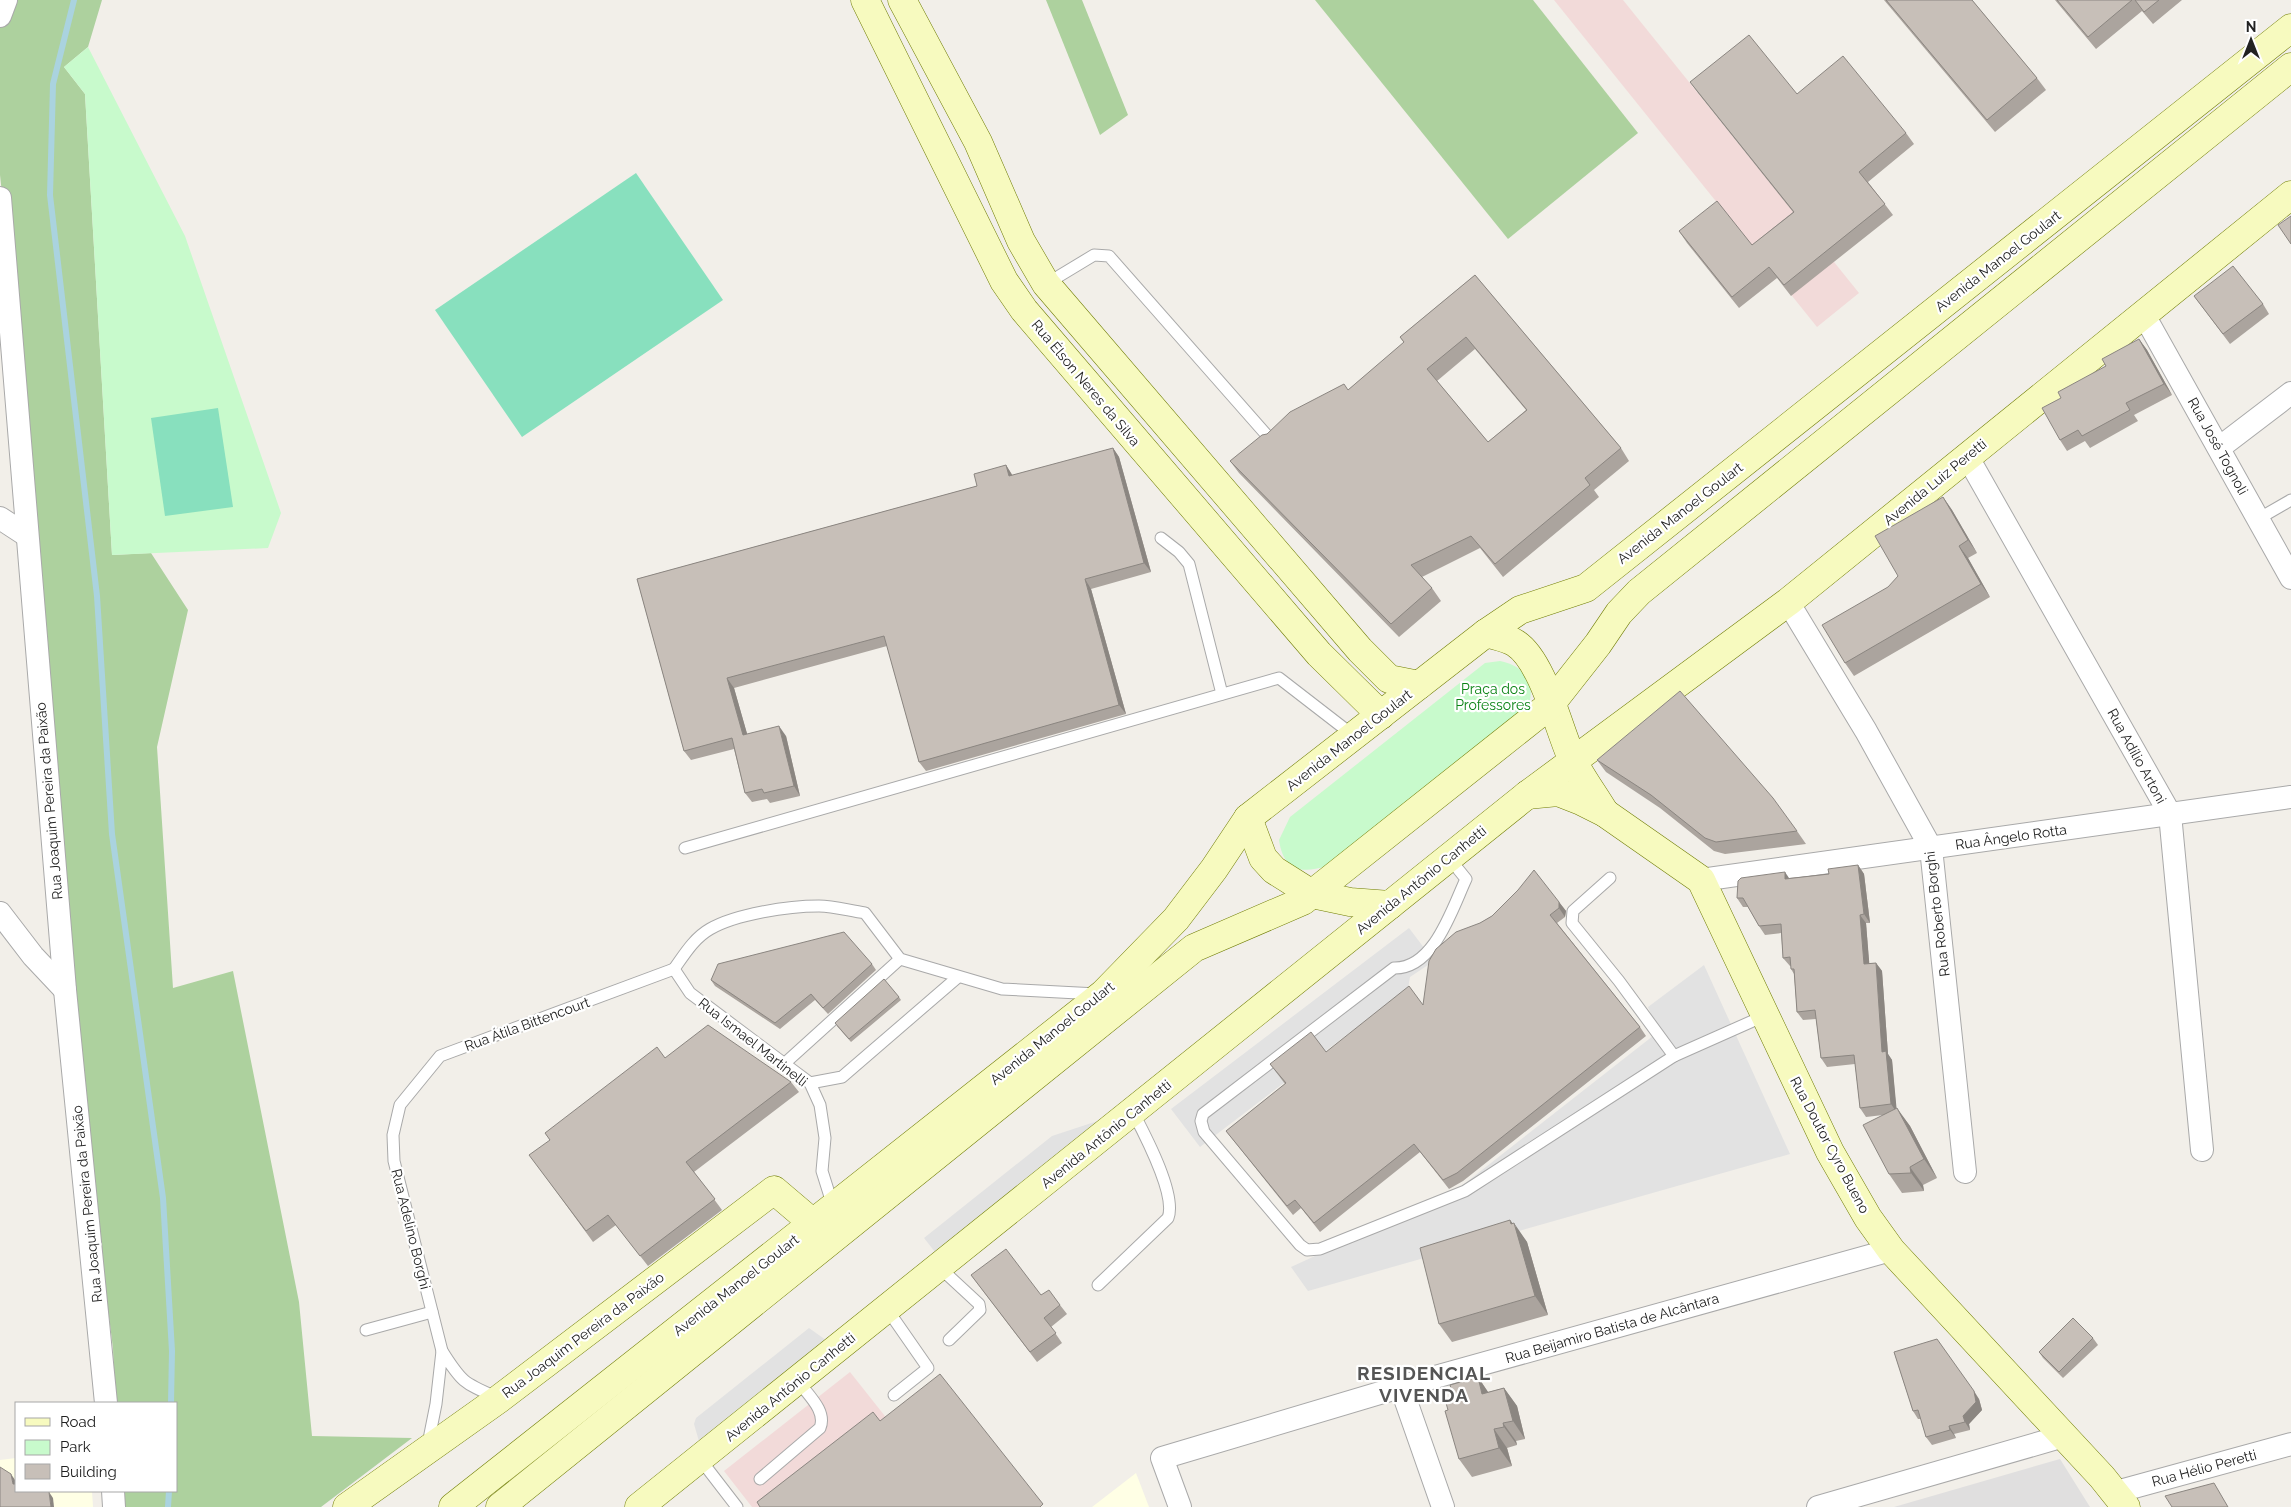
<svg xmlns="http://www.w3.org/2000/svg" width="2291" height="1507" font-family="Raleway,sans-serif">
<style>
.residential{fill:#e0dfdf}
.commercial{fill:#f2dad9}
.education{fill:#ffffe5}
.forest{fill:#add19e}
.park{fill:#c8facc}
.pitch{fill:#88e0be}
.parking{fill:#e2e2e2}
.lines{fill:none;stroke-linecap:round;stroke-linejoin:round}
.stream{stroke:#aad3df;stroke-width:6}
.lane-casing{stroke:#a9a9a9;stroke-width:13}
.street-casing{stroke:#a9a9a9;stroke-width:24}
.secondary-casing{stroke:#707d05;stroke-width:29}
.lane{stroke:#fff;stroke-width:11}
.street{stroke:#fff;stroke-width:22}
.secondary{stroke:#f7fabf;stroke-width:28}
.wall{fill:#aba49e;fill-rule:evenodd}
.shaded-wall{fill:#8b8681}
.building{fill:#c7bfb8;stroke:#8b8681;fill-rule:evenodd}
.labels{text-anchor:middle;stroke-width:4.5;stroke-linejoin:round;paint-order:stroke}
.street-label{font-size:14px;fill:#222;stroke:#fff}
.park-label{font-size:14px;fill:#0c8416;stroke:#fff}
.district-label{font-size:19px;font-weight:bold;letter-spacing:1px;fill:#555;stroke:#fff}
</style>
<rect width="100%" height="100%" fill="#f2efe9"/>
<polygon class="residential" points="2060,1459 2090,1507 1894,1507"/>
<g class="commercial">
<polygon points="1554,0 1623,0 1859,293 1817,327"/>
<polygon points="850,1372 957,1507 752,1507 724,1471"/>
</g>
<g class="education">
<polygon points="16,1458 16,1491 92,1491 93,1507 0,1507 0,1460"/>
<polygon points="1136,1473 1149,1507 1092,1507"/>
</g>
<g class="forest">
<polygon points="10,0 102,0 88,47 64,67 85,94 112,555 151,553 188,610 157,747 173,988 233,971 299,1302 312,1436 412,1438 321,1507 119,1507 119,1491 176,1491 176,1403 115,1403 113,1348 66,981 10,268 0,175 0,26"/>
<polygon points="1046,0 1082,0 1128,115 1100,135"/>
<polygon points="1315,0 1533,0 1638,133 1508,239"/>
</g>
<g class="park">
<polygon points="88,47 185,236 281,513 268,548 112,555 85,94 64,67"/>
<path d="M 1500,661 C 1523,665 1537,683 1528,707 L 1326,866 C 1300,875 1283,869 1279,840 L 1290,817 L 1485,663 Z"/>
</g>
<g class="pitch">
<polygon points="636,173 723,300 522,437 435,310"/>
<polygon points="218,408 233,507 165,516 151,418"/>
</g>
<g class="parking">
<polygon points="1409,928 1434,961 1410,977 1408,988 1200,1147 1171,1109"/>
<polygon points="1704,965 1790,1154 1308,1291 1291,1267 1454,1192 1658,1032 1648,1007"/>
<polygon points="1131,1110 943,1262 924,1238 1052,1136"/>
<polygon points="809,1328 837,1348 703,1455 694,1424 696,1418"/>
</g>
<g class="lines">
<g class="stream">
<polyline points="74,0 53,84 50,195 97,596 112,834 163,1198 172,1351 171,1403"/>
<polyline points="168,1507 169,1491"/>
</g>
<defs>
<g id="lane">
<polyline points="1046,284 1094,255 1109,256 1271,440"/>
<polyline points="2258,519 2291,500"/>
<polyline points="1161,538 1179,552 1189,564 1222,694"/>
<polyline points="685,848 1279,678 1354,736"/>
<path d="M 1449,858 L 1466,879 C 1452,909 1434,969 1394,968 L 1203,1114 L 1201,1121 L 1204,1132 L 1300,1245 L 1307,1250 L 1320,1249 L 1465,1191 L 1674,1056 L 1764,1016"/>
<polyline points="1610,878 1573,911 1572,923 1619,981 1674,1056"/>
<path d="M 674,969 C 684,955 694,938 710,929 C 736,914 788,906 819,906 C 834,906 850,911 865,913 L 900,959 L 1002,989 L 1097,994"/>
<polyline points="674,969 690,993 810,1083 820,1105 825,1138 822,1171 833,1206"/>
<polyline points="784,1064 900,959"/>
<polyline points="810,1083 842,1077 958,977"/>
<polyline points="939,1267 979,1304 980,1310 949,1340"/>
<path d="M 1098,1285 L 1168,1218 C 1177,1195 1145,1135 1133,1112"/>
<polyline points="887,1309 928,1368 894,1395"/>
<polyline points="366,1330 432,1312"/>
<polyline points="442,1351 394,1161 393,1135 400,1105 440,1056 674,969"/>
<path d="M 428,1444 L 436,1404 L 442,1351 C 462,1383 464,1383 498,1398"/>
<polyline points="700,1459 737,1507"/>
<path d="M 760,1479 L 820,1428 C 827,1411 808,1395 798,1381"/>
</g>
<g id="street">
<polyline points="0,16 6,0"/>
<polyline points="0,198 65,990 106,1403"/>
<polyline points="2144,315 2291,578"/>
<polyline points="2219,448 2291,393"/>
<polyline points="1967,456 2170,814 2202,1150"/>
<polyline points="0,518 26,535"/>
<polyline points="1788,602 1866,731 1931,848 1965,1172"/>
<polyline points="1701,880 2291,797"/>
<polyline points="0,913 33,956 65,990"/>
<polyline points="1401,1387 1443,1507"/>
<polyline points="113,1491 114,1507"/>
<polyline points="2116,1492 2291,1444"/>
<polyline points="1180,1507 1162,1458 1410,1384 1891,1250"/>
<polyline points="1818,1507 2064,1436"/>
</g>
<g id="secondary">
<polyline points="865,0 1004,281 1024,310 1319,654 1381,715"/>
<polyline points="902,0 978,142 1021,241 1046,284 1360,650 1389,679 1419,685"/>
<path d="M 1486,633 C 1495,636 1507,638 1515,643 C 1543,660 1559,731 1573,761 C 1582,779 1595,796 1605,813"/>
<polyline points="1527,795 1558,792 1581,801 1605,813 1701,880 1830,1152 1868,1218 1891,1250 2102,1477 2126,1507"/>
<polyline points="1248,818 1263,858 1274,870 1312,894 1350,902 1390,905"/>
<polyline points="347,1507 499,1399 774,1190 814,1224"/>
<polyline points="453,1507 1103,994 1176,919 1214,869 1248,818 1486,633 1520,610 1586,588 2291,28"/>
<polyline points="500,1507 1194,948 1303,901 1550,705 1598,644 1619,613 1639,592 2291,67"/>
<polyline points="639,1507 1527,795 1788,602 2291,195"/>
</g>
</defs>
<use href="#lane" class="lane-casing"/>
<use href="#street" class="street-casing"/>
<use href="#secondary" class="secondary-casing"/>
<use href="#lane" class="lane"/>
<use href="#street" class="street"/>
<use href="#secondary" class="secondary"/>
</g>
<g class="wall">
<polygon points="1884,0 1972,0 2037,78 2046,90 1995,132"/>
<polygon points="2055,0 2182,0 2153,24 2142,11 2096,49"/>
<polygon points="1690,82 1797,94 1906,133 1914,144 1868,182 1893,215 1791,296 1777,278 1739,308 1687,243 1679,231 1752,245 1793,212 1698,93"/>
<path d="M 1475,275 L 1621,448 L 1629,461 L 1594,490 L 1599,497 L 1503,577 L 1480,548 L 1422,577 L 1432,588 L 1441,601 L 1399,637 L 1239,473 L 1230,461 L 1267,434 L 1348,390 L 1404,343 L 1400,337 ZM 1475,349 L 1526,410 L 1488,442 L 1437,381 Z"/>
<polygon points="2194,296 2263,304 2269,314 2230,344"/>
<polygon points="2139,339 2147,350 2172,395 2134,415 2138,421 2090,448 2085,441 2067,451 2060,440 2061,398 2106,366"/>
<polygon points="1113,448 1119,457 1151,572 1091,589 1126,714 926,771 919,762 887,646 734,688 747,734 786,736 800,796 770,803 767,799 752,802 745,793 734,749 691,760 684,751 637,579 977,486 1006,465 1013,476"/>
<polygon points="1943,497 1952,510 1977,553 1968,558 1990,597 1854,676 1845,663 1898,576"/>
<polygon points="1597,760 1797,831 1806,844 1725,854 1714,851 1660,808 1606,772"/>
<polygon points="1858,865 1864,874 1870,923 1866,923 1869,963 1876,963 1882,971 1888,1054 1892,1060 1896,1108 1910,1126 1937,1178 1923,1185 1924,1191 1902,1193 1889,1174 1883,1115 1866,1117 1860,1108 1855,1064 1827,1067 1821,1058 1816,1019 1803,1020 1797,1012 1794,974 1791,969 1791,966 1790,966 1783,958 1781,933 1765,935 1759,926 1748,907 1743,907 1737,898 1789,878 1829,874"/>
<polygon points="1559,902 1566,911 1565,917 1557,923 1640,1027 1646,1036 1463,1181 1449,1189 1420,1152 1320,1232 1301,1208 1293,1215 1226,1131 1285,1084 1270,1064 1326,1052 1423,1005 1480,923 1492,916"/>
<polygon points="872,964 876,970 828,1014 815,1000 780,1029 715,986 711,980"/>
<polygon points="899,997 901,1000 851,1042 837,1026"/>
<polygon points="665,1058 791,1082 799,1092 694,1172 722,1210 648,1266 616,1225 593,1242 537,1165 550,1140 545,1133"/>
<polygon points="1510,1220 1527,1242 1548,1315 1452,1342 1439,1324"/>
<polygon points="971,1275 1041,1295 1060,1305 1067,1314 1051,1327 1062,1343 1037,1362"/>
<polygon points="2093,1338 2098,1345 2063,1378 2043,1358 2039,1352"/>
<polygon points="1894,1352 1979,1399 1982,1410 1969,1424 1970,1430 1954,1434 1956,1438 1932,1445 1926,1437 1921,1419 1918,1419 1913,1411"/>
<polygon points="1478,1377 1488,1392 1504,1388 1517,1406 1525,1439 1516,1441 1517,1445 1507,1448 1512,1466 1472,1477 1459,1459 1448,1410"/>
</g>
<g class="shaded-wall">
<polygon points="2139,339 2147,350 2172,395 2164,384"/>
<polygon points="1113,448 1119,457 1151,572 1144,563"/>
<polygon points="1006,465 1012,475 1016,486 1009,476"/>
<polygon points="1943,497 1952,510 1977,553 1968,540"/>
<polygon points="1959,546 1968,558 1990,597 1981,584"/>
<polygon points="1085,579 1091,589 1126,714 1119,705"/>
<polygon points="727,678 734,688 750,744 743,735"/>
<polygon points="779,726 786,736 800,796 794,786"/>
<polygon points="1858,865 1864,874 1870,923 1864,914"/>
<polygon points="1785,872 1791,881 1785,879"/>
<polygon points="1559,902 1566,911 1565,917 1559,908"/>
<polygon points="1860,915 1866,923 1870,972 1864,964"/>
<polygon points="1876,963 1882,971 1888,1054 1892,1060 1897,1113 1891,1104 1882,1052"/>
<polygon points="1897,1108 1910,1126 1937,1178 1924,1159"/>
<polygon points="1910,1167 1923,1185 1924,1191 1911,1173"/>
<polygon points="1510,1220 1516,1228 1514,1223 1527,1242 1548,1315 1535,1296"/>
<polygon points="1478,1377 1490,1395 1482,1394"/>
<polygon points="1504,1388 1517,1406 1525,1439 1513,1421"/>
<polygon points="1974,1391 1979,1399 1982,1410 1969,1424 1970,1430 1965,1422 1963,1416"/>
<polygon points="1503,1423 1516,1441 1517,1445 1504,1427"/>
<polygon points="1949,1426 1954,1434 1956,1438 1950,1430"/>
<polygon points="1494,1429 1507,1448 1512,1466 1499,1448"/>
<polygon points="11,1474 15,1480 16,1485 13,1484"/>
<polygon points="49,1492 53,1498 54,1507 51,1507"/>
</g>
<g class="building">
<polygon points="1886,0 1972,0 2037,78 1987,120"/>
<polygon points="2057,0 2132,0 2088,37"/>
<polygon points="2135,0 2159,0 2144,12"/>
<polygon points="1749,35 1797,94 1843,56 1906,133 1859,172 1885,204 1784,285 1769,267 1732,297 1679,231 1717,201 1752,245 1794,212 1690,82"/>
<polygon points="2291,216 2291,244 2278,225"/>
<polygon points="2233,266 2263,304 2223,334 2194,296"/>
<path d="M 1475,275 L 1621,448 L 1585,478 L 1590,485 L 1495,564 L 1471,536 L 1411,565 L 1432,588 L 1391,624 L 1230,461 L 1262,435 L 1267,434 L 1290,412 L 1344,384 L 1348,390 L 1404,342 L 1400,337 ZM 1466,337 L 1527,410 L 1488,442 L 1427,369 Z"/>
<polygon points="2139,339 2164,384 2126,403 2130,410 2082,436 2078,430 2060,440 2042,408 2061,398 2058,392 2106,366 2102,359"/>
<polygon points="1113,448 1144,563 1085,579 1119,705 919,762 884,636 727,678 743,735 779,726 794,786 764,793 762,789 745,793 732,738 684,751 637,579 977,486 974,474 1006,465 1009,476"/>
<polygon points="1943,497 1968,540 1959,546 1981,584 1845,663 1822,625 1888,587 1898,576 1875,536"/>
<polygon points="1680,691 1773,798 1797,831 1716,842 1705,838 1651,795 1597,760"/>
<polygon points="1858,865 1864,914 1860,915 1864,964 1876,963 1882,1052 1886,1051 1891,1104 1860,1108 1854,1055 1821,1058 1815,1010 1797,1012 1794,969 1791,969 1790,957 1783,958 1781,924 1759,926 1743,898 1737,898 1738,881 1741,878 1785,872 1785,879 1829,874 1828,869"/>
<polygon points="1534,870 1559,902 1559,908 1550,915 1640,1027 1457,1173 1443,1180 1414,1144 1314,1223 1295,1200 1287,1206 1226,1131 1286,1083 1270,1064 1311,1032 1326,1052 1409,986 1423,1005 1429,961 1436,949 1456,932 1480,923 1492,916 1518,890"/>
<polygon points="844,932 872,964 823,1008 811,994 775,1023 711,980 718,964"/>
<polygon points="884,979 899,997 849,1039 835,1023"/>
<polygon points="708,1025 791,1082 686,1162 715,1199 640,1256 608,1215 586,1231 529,1155 550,1140 545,1133 657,1047 665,1058"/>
<polygon points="1897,1108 1924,1159 1910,1167 1911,1173 1889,1174 1863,1125"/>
<polygon points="1510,1220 1511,1224 1514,1223 1535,1296 1439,1324 1420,1248"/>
<polygon points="1006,1249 1041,1295 1049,1290 1060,1305 1044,1318 1056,1333 1030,1352 971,1275"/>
<polygon points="2073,1318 2093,1338 2059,1372 2039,1352"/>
<polygon points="1937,1339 1974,1391 1976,1402 1963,1416 1965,1422 1949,1426 1950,1430 1926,1437 1918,1410 1913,1411 1894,1352"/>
<polygon points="940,1374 1043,1504 1040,1507 760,1507 757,1502 873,1412 880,1421"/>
<polygon points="1478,1377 1482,1394 1504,1388 1513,1421 1503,1423 1504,1427 1494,1429 1499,1448 1459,1459 1445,1411 1448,1410 1446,1403 1453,1395 1450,1385"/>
<polygon points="0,1467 11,1474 13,1484 16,1484 16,1491 48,1491 49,1492 51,1507 0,1507"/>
<polygon points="2214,1483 2228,1507 2172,1507 2165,1496"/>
</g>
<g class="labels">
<g class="street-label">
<text transform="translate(1998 261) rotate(-38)" y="5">Avenida Manoel Goulart</text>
<text transform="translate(1086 383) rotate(50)" y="5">Rua Élson Neres da Silva</text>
<text transform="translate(2218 446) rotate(61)" y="5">Rua José Tognoli</text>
<text transform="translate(1935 482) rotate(-39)" y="5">Avenida Luiz Peretti</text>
<text transform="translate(1680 513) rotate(-38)" y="5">Avenida Manoel Goulart</text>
<text transform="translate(1349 740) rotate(-38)" y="5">Avenida Manoel Goulart</text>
<text transform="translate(2137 756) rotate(61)" y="5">Rua Adílio Artoni</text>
<text transform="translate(49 801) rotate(-95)" y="5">Rua Joaquim Pereira da Paixão</text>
<text transform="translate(2011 837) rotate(-8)" y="5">Rua Ângelo Rotta</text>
<text transform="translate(1421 880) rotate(-39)" y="5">Avenida Antônio Canhetti</text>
<text transform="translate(1937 914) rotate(-97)" y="5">Rua Roberto Borghi</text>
<text transform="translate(527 1024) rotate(-20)" y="5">Rua Átila Bittencourt</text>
<text transform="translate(1052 1033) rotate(-39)" y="5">Avenida Manoel Goulart</text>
<text transform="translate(753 1042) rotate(38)" y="5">Rua Ismael Martinelli</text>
<text transform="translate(1106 1134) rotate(-39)" y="5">Avenida Antônio Canhetti</text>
<text transform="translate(1830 1145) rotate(62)" y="5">Rua Doutor Cyro Bueno</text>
<text transform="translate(87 1204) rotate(-96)" y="5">Rua Joaquim Pereira da Paixão</text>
<text transform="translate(411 1229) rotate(76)" y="5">Rua Adelino Borghi</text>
<text transform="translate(736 1285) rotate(-38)" y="5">Avenida Manoel Goulart</text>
<text transform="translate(1612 1328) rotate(-16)" y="5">Rua Beijamiro Batista de Alcântara</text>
<text transform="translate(583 1335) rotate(-37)" y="5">Rua Joaquim Pereira da Paixão</text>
<text transform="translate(790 1387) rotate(-39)" y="5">Avenida Antônio Canhetti</text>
<text transform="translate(2204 1468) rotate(-15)" y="5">Rua Hélio Peretti</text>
</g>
<g class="park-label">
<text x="1493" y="694">Praça dos<tspan x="1493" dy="16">Professores</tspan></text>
</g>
<g class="district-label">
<text x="1424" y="1380">RESIDENCIAL<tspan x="1424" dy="22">VIVENDA</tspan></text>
</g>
</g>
<rect x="15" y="1402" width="162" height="90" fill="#ffffff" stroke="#a7a7a7"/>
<rect x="25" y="1418" width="25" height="8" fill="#f7fabf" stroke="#a7a7a7"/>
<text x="60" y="1427" font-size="15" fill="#222222">Road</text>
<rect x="25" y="1440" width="25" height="15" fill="#c8facc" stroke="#a7a7a7"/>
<text x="60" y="1452" font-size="15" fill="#222222">Park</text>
<rect x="25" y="1464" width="25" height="15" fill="#c7bfb8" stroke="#a7a7a7"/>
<text x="60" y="1477" font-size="15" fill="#222222">Building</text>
<g transform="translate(2251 40)" stroke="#ffffff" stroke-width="4" paint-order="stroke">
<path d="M0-4L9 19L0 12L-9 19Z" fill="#222222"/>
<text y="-8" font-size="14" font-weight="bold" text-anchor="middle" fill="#222222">N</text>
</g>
</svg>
